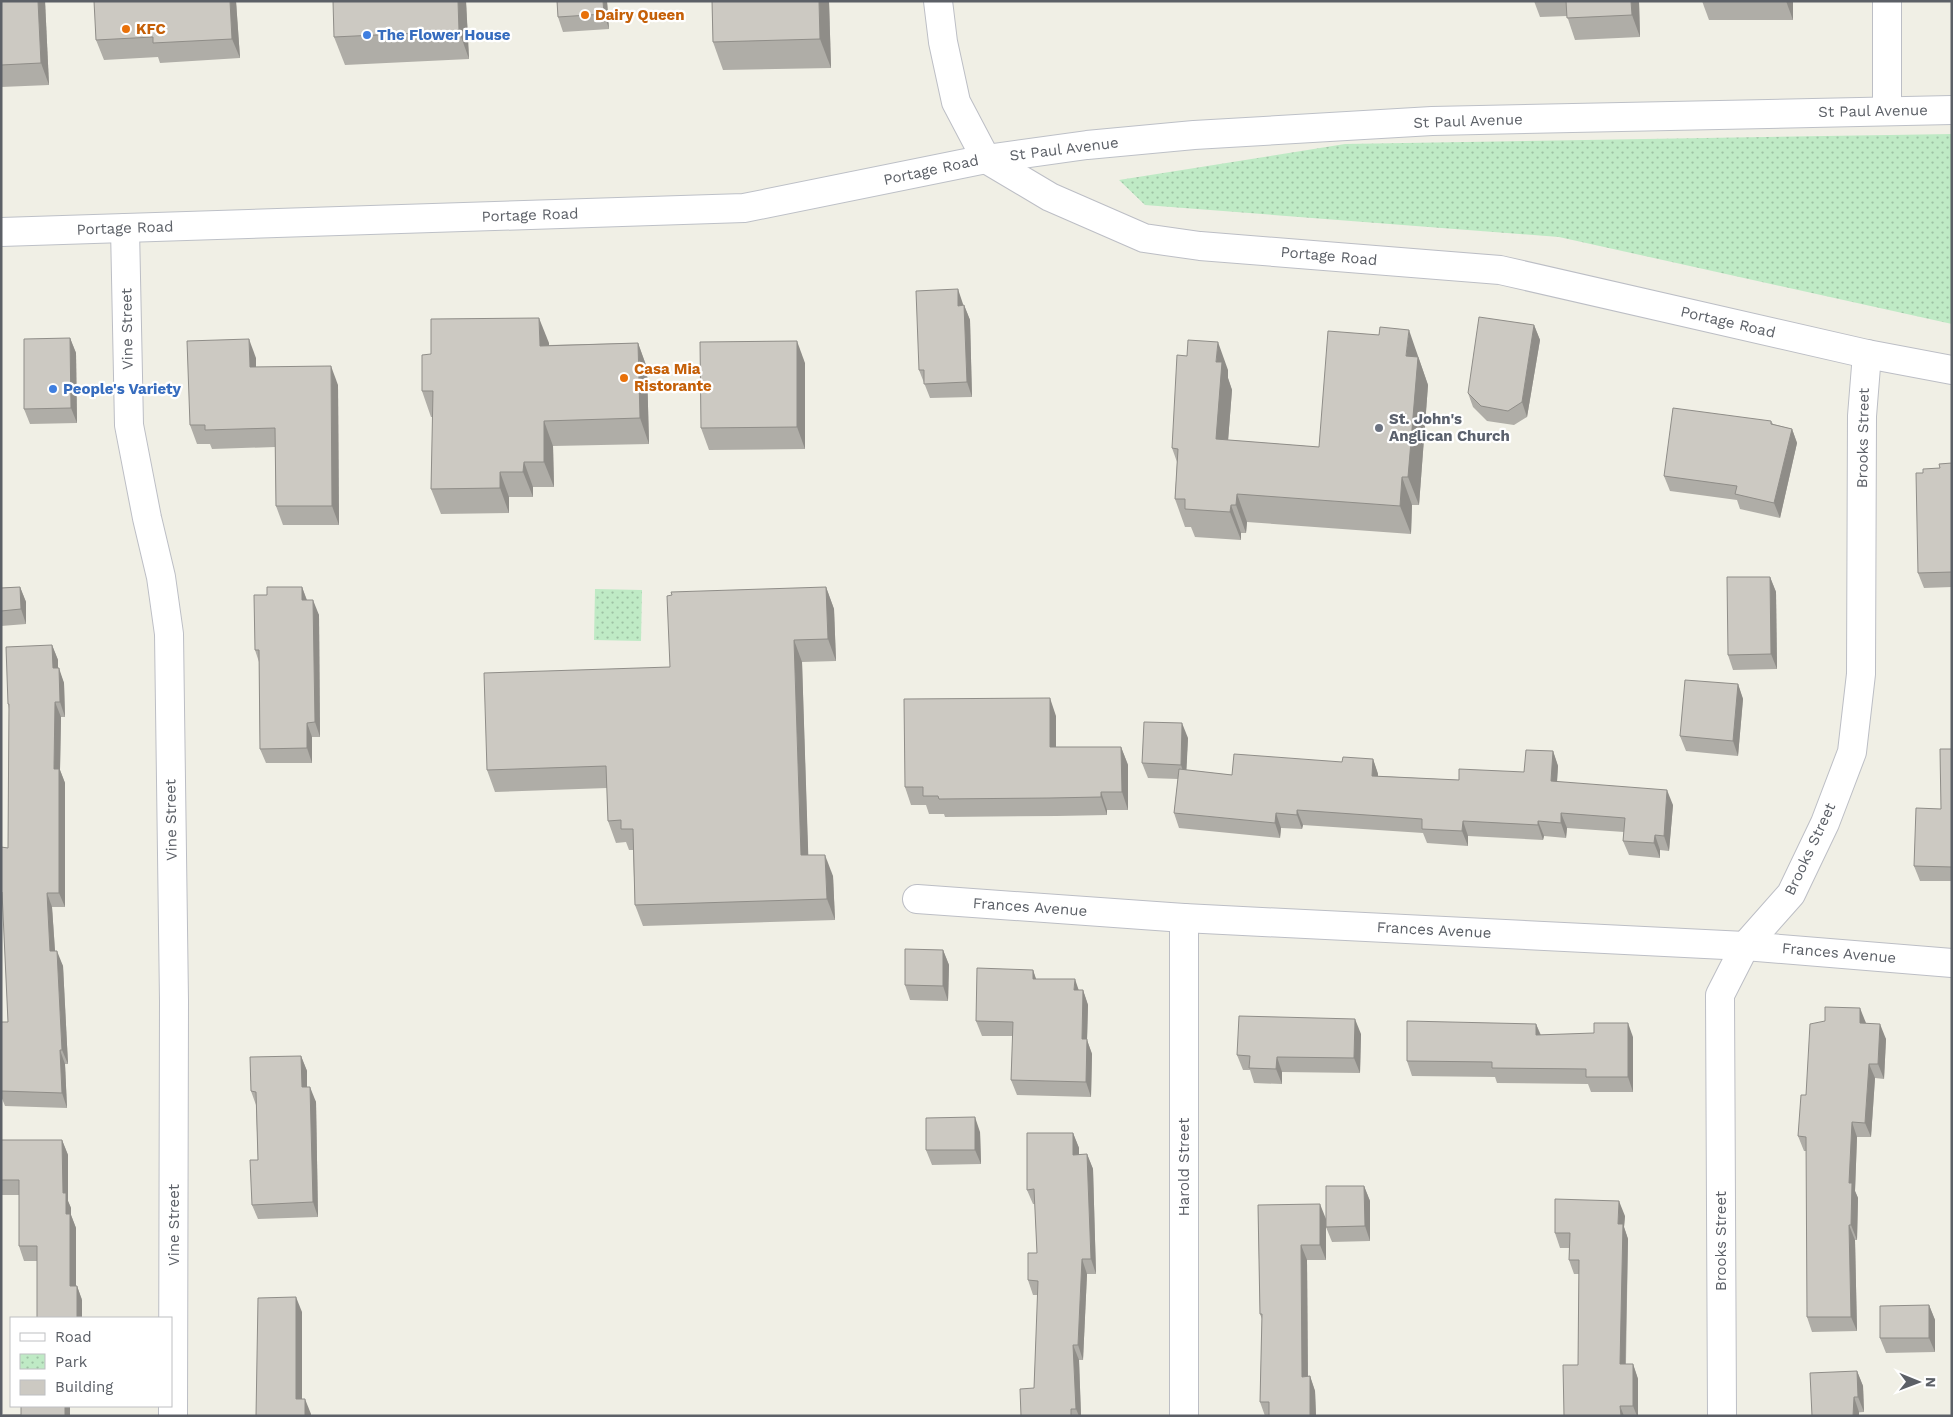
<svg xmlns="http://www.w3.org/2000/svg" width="1953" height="1417" font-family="'Work Sans',sans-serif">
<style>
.park{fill:url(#park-dots)}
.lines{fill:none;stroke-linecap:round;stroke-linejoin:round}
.minor-casing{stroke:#bcbec5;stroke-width:30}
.tertiary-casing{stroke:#bcbec5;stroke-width:30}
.secondary-casing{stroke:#bdc0c7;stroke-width:30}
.minor{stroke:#fff;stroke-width:28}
.tertiary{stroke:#fff;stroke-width:28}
.secondary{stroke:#fff;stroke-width:28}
.wall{fill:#afada7}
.shaded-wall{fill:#8f8d88}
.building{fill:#ccc9c2;stroke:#8f8d88}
.food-dot{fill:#e8710a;stroke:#fff;stroke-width:2}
.shop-dot{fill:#3f7fe0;stroke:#fff;stroke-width:2}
.worship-dot{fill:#6b7280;stroke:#fff;stroke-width:2}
.labels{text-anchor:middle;stroke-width:4.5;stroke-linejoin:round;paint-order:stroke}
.food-label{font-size:15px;font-weight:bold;fill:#c56008;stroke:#fff;text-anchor:start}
.shop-label{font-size:15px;font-weight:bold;fill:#366cbe;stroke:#fff;text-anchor:start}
.street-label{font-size:15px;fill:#5c6067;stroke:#fff}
.worship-label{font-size:15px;font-weight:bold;fill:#5b616d;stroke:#fff;text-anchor:start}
</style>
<defs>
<pattern id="park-dots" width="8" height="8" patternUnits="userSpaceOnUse" patternTransform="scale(1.25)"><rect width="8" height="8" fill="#bfeac5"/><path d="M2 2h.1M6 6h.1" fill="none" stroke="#9ec1a4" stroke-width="1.8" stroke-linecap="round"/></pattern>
</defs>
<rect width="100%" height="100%" fill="#f0efe5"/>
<g class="park">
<polygon points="1952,134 1952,324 1559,237 1145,205 1119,180 1345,144"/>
<polygon points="595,589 642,590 641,641 594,640"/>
</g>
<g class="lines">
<defs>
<g id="minor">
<polyline points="1887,1 1887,111"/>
<polyline points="125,228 129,425 147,518 161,577 169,634 174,1001 173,1416"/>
<polyline points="917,899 1184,918 1745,946 1952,963"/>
<polyline points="1184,1416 1184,918"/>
<polyline points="1722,1416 1720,995 1745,946 1791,894 1825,823 1852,752 1861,674 1862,416 1867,354"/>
</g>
<polyline id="tertiary" points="938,1 943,42 956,102 986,159 1050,197 1144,238 1200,246 1500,270 1867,354 1952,370"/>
<polyline id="secondary" points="1,232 744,208 986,159 1087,145 1194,135 1432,121 1952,110"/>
</defs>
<use href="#minor" class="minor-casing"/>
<use href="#tertiary" class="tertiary-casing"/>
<use href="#secondary" class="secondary-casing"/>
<use href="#minor" class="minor"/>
<use href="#tertiary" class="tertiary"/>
<use href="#secondary" class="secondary"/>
</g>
<g class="wall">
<polygon points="1,1 45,1 49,85 1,87"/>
<polygon points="236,1 240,58 160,63 158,57 104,60 96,40"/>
<polygon points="466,1 469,59 345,65 334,37"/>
<polygon points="557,1 607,1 609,29 563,32 558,17"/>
<polygon points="712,1 829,1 831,68 723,70 713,42"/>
<polygon points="1534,1 1639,1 1640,37 1575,40 1567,16 1540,17"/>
<polygon points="1702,1 1793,1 1793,20 1709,20"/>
<polygon points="963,304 963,305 964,305 970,320 972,397 930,398 919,370"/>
<polygon points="1534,325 1540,340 1527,417 1514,425 1487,421 1473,407 1468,393"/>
<polygon points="70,338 76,353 77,423 30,424 24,409"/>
<polygon points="549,343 549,345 638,343 647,368 649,444 553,446 554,487 533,487 533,497 509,497 509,513 441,514 431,489 433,417 431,417 422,391 431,354"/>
<polygon points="1187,356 1228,370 1228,378 1232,390 1228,440 1319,447 1419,358 1419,359 1428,385 1419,505 1412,505 1411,534 1247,522 1246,533 1241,533 1241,540 1195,537 1191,527 1185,527 1175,499 1177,462 1172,448"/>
<polygon points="256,358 256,367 338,385 339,525 283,525 276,506 275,447 212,449 210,444 197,444 190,425"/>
<polygon points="805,363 805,449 709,450 701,428"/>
<polygon points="1771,421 1773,424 1792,429 1797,443 1780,518 1740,509 1737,500 1670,491 1664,476"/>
<polygon points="1952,463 1952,587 1924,588 1918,573 1923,473 1940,468"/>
<polygon points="1770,577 1776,592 1777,669 1733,670 1728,655"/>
<polygon points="20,587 26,602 26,624 1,626 1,588"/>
<polygon points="302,587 307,600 319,615 320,737 312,737 312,763 266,763 260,749 259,662 255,650 267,595"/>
<polygon points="826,587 834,609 836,661 802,662 808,855 833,876 835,920 643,926 635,905 633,850 629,850 626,842 616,843 608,821 607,788 495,792 487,770 670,667"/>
<polygon points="52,645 58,660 58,668 64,683 65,717 61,717 60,770 65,783 65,907 52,907 55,951 63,966 68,1064 65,1064 67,1108 5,1106 1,1096 8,1022 3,901 1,897 1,847 8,848 9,709 8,704"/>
<polygon points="1738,684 1743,699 1738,756 1686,751 1680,736"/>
<polygon points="1056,716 1056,747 1121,747 1128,765 1128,810 1107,810 1107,815 1057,816 945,817 944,814 929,814 926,805 911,805 905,787"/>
<polygon points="1188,738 1186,770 1232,775 1342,762 1373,759 1378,774 1378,776 1459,780 1524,772 1553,751 1558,766 1557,782 1673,805 1669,851 1660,850 1660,858 1629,855 1623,841 1624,832 1567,828 1566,838 1544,836 1543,840 1468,836 1468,846 1427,843 1423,833 1303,825 1302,829 1281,828 1280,838 1179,828 1174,813 1178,779 1148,778 1142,763"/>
<polygon points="1952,749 1952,881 1920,881 1914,866 1941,809"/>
<polygon points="943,950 949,965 948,1001 910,1000 905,985"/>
<polygon points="1033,970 1036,979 1079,990 1083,990 1088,1005 1087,1040 1092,1054 1091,1097 1017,1095 1011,1080 1013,1036 982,1036 976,1021"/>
<polygon points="1825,1021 1866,1023 1886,1039 1884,1079 1875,1078 1871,1137 1857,1137 1855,1191 1858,1198 1857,1240 1855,1240 1857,1331 1812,1332 1807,1317 1807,1151 1804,1151 1798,1136 1806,1095"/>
<polygon points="1536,1024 1541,1035 1633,1037 1633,1092 1591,1092 1588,1084 1497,1083 1495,1077 1412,1076 1407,1061"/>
<polygon points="1361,1034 1360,1073 1282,1072 1282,1084 1254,1083 1250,1070 1243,1070 1237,1055"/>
<polygon points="301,1056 307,1071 307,1087 316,1102 318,1217 258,1219 252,1205 258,1160 256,1105 251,1091"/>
<polygon points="980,1132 981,1164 932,1165 926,1150"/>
<polygon points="1073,1133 1079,1148 1079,1155 1087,1154 1093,1169 1096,1274 1087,1274 1083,1360 1079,1360 1081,1416 1021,1416 1034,1388 1038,1295 1033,1295 1028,1280 1037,1253 1035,1204 1033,1204 1027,1190"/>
<polygon points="1,1140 62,1140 68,1155 68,1201 71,1208 71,1215 76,1228 76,1286 77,1286 82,1300 37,1261 24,1261 19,1246 19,1195 1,1195"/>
<polygon points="1364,1186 1370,1201 1370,1241 1332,1242 1326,1227"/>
<polygon points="1258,1205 1326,1219 1326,1260 1307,1260 1308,1376 1310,1376 1315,1391 1316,1416 1265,1416 1260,1402 1262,1319 1260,1314"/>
<polygon points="1625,1216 1624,1227 1628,1239 1626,1364 1633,1364 1638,1379 1638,1416 1564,1416 1578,1365 1579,1274 1574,1274 1569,1260 1569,1248 1560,1248 1555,1233"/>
<polygon points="1929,1305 1935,1320 1935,1352 1886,1353 1880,1338"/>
<polygon points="1857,1371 1863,1386 1864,1412 1812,1416"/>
</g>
<g class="shaded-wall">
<polygon points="38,1 45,1 49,85 41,63"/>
<polygon points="230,1 236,1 240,58 232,39"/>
<polygon points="458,1 466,1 469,59 459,31"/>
<polygon points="603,1 607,1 609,29 604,14"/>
<polygon points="819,1 829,1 831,68 820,39"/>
<polygon points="1631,1 1639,1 1640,37 1632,15"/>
<polygon points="1786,1 1793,1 1793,20"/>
<polygon points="958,289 963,304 963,320 958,306"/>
<polygon points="964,305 970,320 972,397 967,382"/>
<polygon points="539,318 549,343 549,371 540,346"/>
<polygon points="1534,325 1540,340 1527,417 1522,402"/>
<polygon points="1409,330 1428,385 1419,505 1408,477 1406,356"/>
<polygon points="70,338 76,353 77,423 71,408"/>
<polygon points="249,339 256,358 256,386 250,367"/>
<polygon points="797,341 805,363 805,449 797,427"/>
<polygon points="1218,342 1228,370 1228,378 1232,390 1226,467 1216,439 1216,362"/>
<polygon points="638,343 647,368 649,444 640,418"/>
<polygon points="331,366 338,385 339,525 332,506"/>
<polygon points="544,421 553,446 554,487 544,462"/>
<polygon points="1792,429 1797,443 1780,518 1774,503"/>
<polygon points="524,462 533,487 533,497 523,472"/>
<polygon points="500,472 509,497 509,513 500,488"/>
<polygon points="1402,477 1412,505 1411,534 1400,506"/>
<polygon points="1237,494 1247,522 1246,533 1236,505"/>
<polygon points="1231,505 1241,533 1241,540 1230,512"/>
<polygon points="1770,577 1776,592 1777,669 1771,654"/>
<polygon points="20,587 26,602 26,624 21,609"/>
<polygon points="302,587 307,601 302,600"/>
<polygon points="826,587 834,609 836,661 828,639"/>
<polygon points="313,600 319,615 320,737 315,722"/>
<polygon points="794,640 802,662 809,877 801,855"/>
<polygon points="52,645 58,660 58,683 53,668"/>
<polygon points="59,668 64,683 65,717 60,702"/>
<polygon points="1738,684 1743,699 1738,756 1733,741"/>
<polygon points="1050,698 1056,716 1056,765 1050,747"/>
<polygon points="55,702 61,717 60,770 65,783 65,907 59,893 54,769"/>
<polygon points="307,723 312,737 312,763 307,748"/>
<polygon points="1182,723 1188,738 1186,780 1181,765"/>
<polygon points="1121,747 1128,765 1128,810 1122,792"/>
<polygon points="1553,751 1558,766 1556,796 1551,781"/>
<polygon points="1373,759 1378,774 1377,790 1372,776"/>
<polygon points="1667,790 1673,805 1669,851 1664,836"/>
<polygon points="1101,792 1107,810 1107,815 1101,797"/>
<polygon points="1297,810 1303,825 1302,829 1297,815"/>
<polygon points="1276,813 1281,828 1280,838 1275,823"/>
<polygon points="1561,813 1567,828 1566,838 1561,823"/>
<polygon points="1463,821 1468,836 1468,846 1462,831"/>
<polygon points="1538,821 1544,836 1543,840 1538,825"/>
<polygon points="1655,835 1660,850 1660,858 1654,843"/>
<polygon points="825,855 833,876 835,920 827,899"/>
<polygon points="47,893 52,907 56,966 50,951"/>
<polygon points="943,950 949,965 948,1001 943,986"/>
<polygon points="57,951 63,966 68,1064 62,1050"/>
<polygon points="1033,970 1038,985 1033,979"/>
<polygon points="1075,979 1080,994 1074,990"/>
<polygon points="1083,990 1088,1005 1087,1040 1092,1054 1091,1097 1086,1082 1082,1039"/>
<polygon points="1860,1008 1866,1023 1860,1023"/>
<polygon points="1355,1019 1361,1034 1360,1073 1354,1058"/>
<polygon points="1628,1023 1633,1037 1633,1092 1628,1077"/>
<polygon points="1536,1024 1542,1039 1536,1035"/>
<polygon points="1880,1024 1886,1039 1884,1079 1878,1064"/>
<polygon points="60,1050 65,1064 67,1108 62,1093"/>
<polygon points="301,1056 307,1071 307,1102 302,1087"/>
<polygon points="1277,1057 1282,1072 1282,1084 1276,1069"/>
<polygon points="1869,1064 1875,1078 1871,1137 1865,1123"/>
<polygon points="310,1087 316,1102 318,1217 313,1202"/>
<polygon points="975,1117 980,1132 981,1164 975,1150"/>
<polygon points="1852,1122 1857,1137 1855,1191 1858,1198 1857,1240 1851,1225 1849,1183"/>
<polygon points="1073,1133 1079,1148 1079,1169 1073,1155"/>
<polygon points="62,1140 68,1155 68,1201 71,1208 71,1215 76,1228 76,1300 70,1286 66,1214 63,1193"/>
<polygon points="1087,1154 1093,1169 1096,1274 1091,1259"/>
<polygon points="1364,1186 1370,1201 1370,1241 1365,1226"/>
<polygon points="1619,1201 1625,1216 1624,1227 1628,1239 1625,1379 1620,1364 1618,1224"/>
<polygon points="1320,1204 1326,1219 1326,1260 1320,1245"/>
<polygon points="1849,1225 1855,1240 1857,1331 1851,1317"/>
<polygon points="1301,1245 1307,1260 1308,1391 1302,1377"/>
<polygon points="1082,1259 1087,1274 1083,1360 1078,1345"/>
<polygon points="77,1286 82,1300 82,1318 77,1318"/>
<polygon points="296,1297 302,1312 302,1414 296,1399"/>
<polygon points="1929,1305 1935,1320 1935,1352 1929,1338"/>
<polygon points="1073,1345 1079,1360 1081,1416 1079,1416 1076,1409"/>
<polygon points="1633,1364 1638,1379 1638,1416 1637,1416 1633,1406"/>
<polygon points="1857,1371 1863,1386 1864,1412 1858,1397"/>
<polygon points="1310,1376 1315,1391 1316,1416 1310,1416"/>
<polygon points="1854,1397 1859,1412 1859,1416 1853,1416"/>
<polygon points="305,1399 311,1414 311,1416 305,1416"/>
<rect x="65" y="1406" width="5" height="10"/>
<polygon points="1620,1406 1624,1416 1621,1416"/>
</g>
<g class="building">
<polygon points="1,1 38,1 41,63 1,65"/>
<polygon points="94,1 230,1 232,39 153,43 153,37 96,40"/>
<polygon points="333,1 458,1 459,31 334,37"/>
<polygon points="557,1 603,1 604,14 558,17"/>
<polygon points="712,1 819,1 820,39 713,42"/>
<polygon points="1566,1 1631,1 1632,15 1567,18"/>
<polygon points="958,289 958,306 964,305 967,382 924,384 924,370 919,370 916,291"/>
<polygon points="1479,317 1534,325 1522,402 1508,411 1481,406 1468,393"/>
<polygon points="539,318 540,346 638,343 640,418 544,421 544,462 524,462 523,472 500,472 500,488 431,489 433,391 422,391 422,355 431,354 431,319"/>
<polygon points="1380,327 1409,330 1406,356 1418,357 1408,477 1402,477 1400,506 1237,494 1236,505 1231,505 1230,512 1185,509 1185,499 1175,499 1178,449 1172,448 1177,355 1187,356 1188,340 1218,342 1216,362 1222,362 1216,439 1319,447 1328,331 1379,335"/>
<polygon points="70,338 71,408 24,409 24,339"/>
<polygon points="249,339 250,367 331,366 332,506 276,506 275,428 205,430 205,425 190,425 187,341"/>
<polygon points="797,341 797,427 701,428 700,342"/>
<polygon points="1673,408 1771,421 1771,424 1792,429 1774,503 1735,494 1737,486 1664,476"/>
<polygon points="1952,463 1952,572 1918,573 1916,473 1923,473 1923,469 1940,468 1939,464"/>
<polygon points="1727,577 1770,577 1771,654 1728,655"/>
<polygon points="20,587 21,609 1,611 1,588"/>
<polygon points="267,587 302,587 302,600 313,600 315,722 307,723 307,748 260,749 259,650 255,650 254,595 267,595"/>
<polygon points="826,587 828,639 794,640 801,855 825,855 827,899 635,905 633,829 621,829 621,820 608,821 606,766 487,770 484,673 670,667 667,596 672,595 671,592"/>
<polygon points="52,645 53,668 59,668 60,702 55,702 54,769 59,769 59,893 47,893 50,951 57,951 62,1050 60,1050 62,1093 1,1091 1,1022 8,1022 2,892 1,892 1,847 8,848 9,704 8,704 6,647"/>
<polygon points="1685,680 1738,684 1733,741 1680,736"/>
<polygon points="1050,698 1050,747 1121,747 1122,792 1101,792 1101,797 1050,798 939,799 938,796 923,796 923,787 905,787 904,699"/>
<polygon points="1144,722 1182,723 1181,765 1142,763"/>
<polygon points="1940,749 1952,749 1952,867 1914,866 1916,808 1941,809"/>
<polygon points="1526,750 1553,751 1551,781 1667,790 1664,836 1655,835 1654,843 1623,841 1625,818 1561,813 1561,823 1538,821 1538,825 1463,821 1462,831 1422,829 1422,819 1297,810 1297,815 1276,813 1275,823 1174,813 1179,769 1232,775 1234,754 1342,762 1343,757 1373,759 1372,776 1459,780 1459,769 1524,772"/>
<polygon points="905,949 943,950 943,986 905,985"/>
<polygon points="977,968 1033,970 1033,979 1075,979 1074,990 1083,990 1082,1039 1087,1039 1086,1082 1011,1080 1013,1022 976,1021"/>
<polygon points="1825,1007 1860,1008 1860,1023 1880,1024 1878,1064 1869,1064 1865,1123 1852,1122 1849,1183 1852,1183 1851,1225 1849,1225 1851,1317 1807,1317 1806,1137 1798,1136 1801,1095 1806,1095 1810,1024 1825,1021"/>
<polygon points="1239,1016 1355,1019 1354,1058 1277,1057 1276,1069 1249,1068 1250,1056 1237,1055"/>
<polygon points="1407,1021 1536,1024 1536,1035 1594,1033 1594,1023 1628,1023 1628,1077 1586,1077 1586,1069 1492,1068 1492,1062 1407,1061"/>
<polygon points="301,1056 302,1087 310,1087 313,1202 252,1205 250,1160 258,1160 256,1092 251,1091 250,1057"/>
<polygon points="975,1117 975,1150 926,1150 926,1118"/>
<polygon points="1027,1133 1073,1133 1073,1155 1087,1154 1091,1259 1082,1259 1078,1345 1073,1345 1076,1409 1071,1409 1071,1416 1021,1416 1020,1389 1034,1388 1038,1281 1028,1280 1028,1253 1037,1253 1034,1189 1027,1190"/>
<polygon points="1,1140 62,1140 63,1193 66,1193 66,1214 70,1214 70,1286 77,1286 77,1318 37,1318 37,1246 19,1246 19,1180 1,1180"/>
<polygon points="1326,1186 1364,1186 1365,1226 1326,1227"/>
<polygon points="1555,1199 1619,1201 1618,1224 1623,1224 1620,1364 1633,1364 1633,1406 1620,1406 1621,1416 1564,1416 1563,1365 1578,1365 1579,1260 1569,1260 1570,1233 1555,1233"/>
<polygon points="1320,1204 1320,1245 1301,1245 1302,1377 1310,1376 1310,1416 1269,1416 1269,1402 1260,1402 1262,1314 1260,1314 1258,1205"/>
<polygon points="296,1297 296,1399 305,1399 305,1416 256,1416 258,1298"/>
<polygon points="1929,1305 1929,1338 1880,1338 1880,1306"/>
<polygon points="1857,1371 1858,1397 1854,1397 1853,1416 1812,1416 1810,1373"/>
<polygon points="21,1406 65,1406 65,1416 3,1416 3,1415 21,1415"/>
</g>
<g class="food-dot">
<circle cx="585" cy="15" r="5"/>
<circle cx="126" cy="29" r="5"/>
<circle cx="624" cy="378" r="5"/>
</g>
<g class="shop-dot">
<circle cx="367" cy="35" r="5"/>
<circle cx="53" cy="389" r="5"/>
</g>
<circle class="worship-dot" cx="1379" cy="428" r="5"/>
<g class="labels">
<g class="food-label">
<text x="595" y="20">Dairy Queen</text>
<text x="136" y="34">KFC</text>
<text x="634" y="374">Casa Mia<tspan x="634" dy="17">Ristorante</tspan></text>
</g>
<g class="shop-label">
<text x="377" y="40">The Flower House</text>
<text x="63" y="394">People's Variety</text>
</g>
<g class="street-label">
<text transform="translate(1873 111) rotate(-1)" y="5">St Paul Avenue</text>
<text transform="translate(1468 121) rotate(-2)" y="5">St Paul Avenue</text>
<text transform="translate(1064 149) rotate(-7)" y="5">St Paul Avenue</text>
<text transform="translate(931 170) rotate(-12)" y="5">Portage Road</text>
<text transform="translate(530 215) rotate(-2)" y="5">Portage Road</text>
<text transform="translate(125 228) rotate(-2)" y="5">Portage Road</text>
<text transform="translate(1329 256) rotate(5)" y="5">Portage Road</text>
<text transform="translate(1728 322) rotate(13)" y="5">Portage Road</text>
<text transform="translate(127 329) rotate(-91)" y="5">Vine Street</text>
<text transform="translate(1863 438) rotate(-89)" y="5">Brooks Street</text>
<text transform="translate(171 820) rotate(-91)" y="5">Vine Street</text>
<text transform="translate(1810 849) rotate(-65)" y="5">Brooks Street</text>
<text transform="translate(1030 907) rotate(4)" y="5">Frances Avenue</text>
<text transform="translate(1434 930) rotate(3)" y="5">Frances Avenue</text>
<text transform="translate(1839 953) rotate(5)" y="5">Frances Avenue</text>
<text transform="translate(1184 1167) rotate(-90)" y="5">Harold Street</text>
<text transform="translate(174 1225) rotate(-90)" y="5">Vine Street</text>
<text transform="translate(1721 1241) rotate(-90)" y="5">Brooks Street</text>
</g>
<g class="worship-label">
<text x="1389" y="424">St. John's<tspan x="1389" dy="17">Anglican Church</tspan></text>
</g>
</g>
<rect width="1953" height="1417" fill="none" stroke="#5c6067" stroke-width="5"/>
<rect x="10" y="1317" width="162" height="90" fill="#ffffff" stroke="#bebfc2"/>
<rect x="20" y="1333" width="25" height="8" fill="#ffffff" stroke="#bebfc2"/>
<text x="55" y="1342" font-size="15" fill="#5c6067">Road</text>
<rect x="20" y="1354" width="25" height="15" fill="url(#park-dots)" stroke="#bebfc2"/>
<text x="55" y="1367" font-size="15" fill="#5c6067">Park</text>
<rect x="20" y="1380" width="25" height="15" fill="#ccc9c2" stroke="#bebfc2"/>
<text x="55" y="1392" font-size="15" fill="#5c6067">Building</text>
<g transform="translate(1918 1382) rotate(91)" stroke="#ffffff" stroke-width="4" paint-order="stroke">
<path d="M0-4L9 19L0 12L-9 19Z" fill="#5c6067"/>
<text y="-8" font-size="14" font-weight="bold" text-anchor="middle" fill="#5c6067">N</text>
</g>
</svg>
